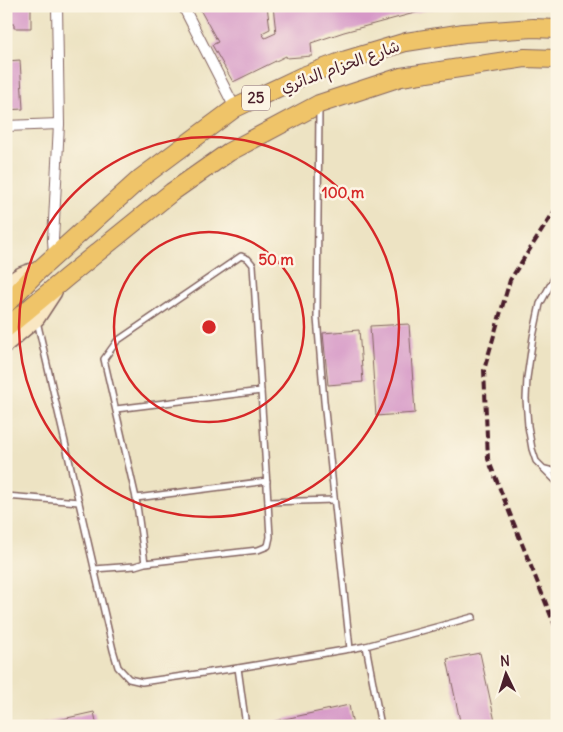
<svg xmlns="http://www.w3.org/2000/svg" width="563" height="732" font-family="Delius,'Playpen Sans Arabic',sans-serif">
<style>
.building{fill:#d698c7}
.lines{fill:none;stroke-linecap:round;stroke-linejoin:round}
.service-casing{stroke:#836460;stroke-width:8}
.minor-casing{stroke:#836460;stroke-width:12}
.secondary-casing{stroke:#836460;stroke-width:18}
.trunk-casing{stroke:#836460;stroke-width:20}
.service{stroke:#fff;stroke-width:5}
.minor{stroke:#fff;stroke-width:10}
.secondary{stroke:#f9e7c3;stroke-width:15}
.trunk{stroke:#efc469;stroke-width:18}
.rail{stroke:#4a1f2b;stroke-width:4;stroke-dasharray:8 4;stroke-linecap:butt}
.ring{fill:none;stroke:#d62828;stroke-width:2.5}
.labels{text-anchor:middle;stroke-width:5;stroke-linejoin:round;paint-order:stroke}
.shield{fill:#fcf5e5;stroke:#7f5f63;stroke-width:1}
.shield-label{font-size:15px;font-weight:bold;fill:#4a1f2b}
.street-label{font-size:16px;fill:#4a1f2b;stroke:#fcf5e5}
.centre{fill:#d62828;stroke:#fcf5e5;stroke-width:2.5}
.ring-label{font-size:15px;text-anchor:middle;font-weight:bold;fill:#d62828;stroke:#fcf5e5;stroke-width:5;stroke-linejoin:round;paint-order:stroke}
</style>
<rect width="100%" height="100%" fill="#fcf5e5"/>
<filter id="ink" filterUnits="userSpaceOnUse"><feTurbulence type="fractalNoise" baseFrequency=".02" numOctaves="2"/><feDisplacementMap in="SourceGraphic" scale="10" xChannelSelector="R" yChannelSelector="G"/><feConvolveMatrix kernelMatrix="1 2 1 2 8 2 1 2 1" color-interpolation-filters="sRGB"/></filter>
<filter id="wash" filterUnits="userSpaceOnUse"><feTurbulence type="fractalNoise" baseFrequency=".0096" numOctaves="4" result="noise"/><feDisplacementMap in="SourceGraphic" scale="20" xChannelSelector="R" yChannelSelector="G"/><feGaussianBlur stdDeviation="1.12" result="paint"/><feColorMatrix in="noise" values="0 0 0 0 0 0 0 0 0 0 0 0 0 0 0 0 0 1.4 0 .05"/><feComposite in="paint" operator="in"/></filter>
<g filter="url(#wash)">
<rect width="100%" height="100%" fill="#ede3c3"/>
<g id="blocks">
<g class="building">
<polygon points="6,6 31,6 31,28 14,28 14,24 6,24"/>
<polygon points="198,6 267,6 270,29 262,33 265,38 276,33 273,6 445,6 445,7 422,11 344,32 311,43 312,56 287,58 286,56 233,82 212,45 218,42"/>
<polygon points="20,60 23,109 6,110 6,61"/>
<polygon points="409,324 415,413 376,416 370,326"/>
<polygon points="359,330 363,382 328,385 323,333"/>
<polygon points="480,653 496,726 461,726 447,659"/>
<polygon points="349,705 353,726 271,726 271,722"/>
<polygon points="94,712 97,726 37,726 36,725"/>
</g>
</g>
</g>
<g filter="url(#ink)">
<use href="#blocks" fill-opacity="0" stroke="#836460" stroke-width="1"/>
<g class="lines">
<defs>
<g id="service">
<polyline points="557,273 540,304 533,337 527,378 526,399 528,426 532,449 536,461 557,482"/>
<polyline points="37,321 113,650 118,667 129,679 142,682 238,668 350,649 324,401 317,318 319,109"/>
<polyline points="116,409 261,391"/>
<polyline points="545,469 557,472"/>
<polyline points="6,496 79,502"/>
<polyline points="136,498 267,481"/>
<polyline points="268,502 334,500"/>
<polyline points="94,569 135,566 145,563 258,550 268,546 270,537 268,502 253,265 248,259 241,256 117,341 104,359 136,498 145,563"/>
<polyline points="366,646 381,726"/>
<polyline points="350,649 366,646 473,617"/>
<polyline points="238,668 246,726"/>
</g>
<g id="minor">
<polyline points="183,6 235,108"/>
<polyline points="6,126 59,124"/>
<polyline points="54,256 53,240 59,124 57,6"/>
</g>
<g id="secondary">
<path d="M 6,285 C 16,278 26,270 38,271"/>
<polyline points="6,344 37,318 54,292"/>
</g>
<g id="trunk">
<polyline points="6,304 38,271 141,178 235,108 303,76 346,60 406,42 464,33 533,28 557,29"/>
<polyline points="6,328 67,277 172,192 229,152 319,104 401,77 525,58 557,59"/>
</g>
</defs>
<use href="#service" class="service-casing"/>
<use href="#minor" class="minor-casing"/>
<use href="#secondary" class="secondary-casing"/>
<use href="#trunk" class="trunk-casing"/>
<use href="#service" class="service"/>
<use href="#minor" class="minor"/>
<use href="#secondary" class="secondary"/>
<use href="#trunk" class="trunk"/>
<polyline class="rail" points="557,207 510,280 484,370 488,459 557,631"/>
</g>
</g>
<g class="ring">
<circle cx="209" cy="327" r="95"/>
<circle cx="209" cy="327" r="190"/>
</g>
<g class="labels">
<rect class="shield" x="242" y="85.5" width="28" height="25" rx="4"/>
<g class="shield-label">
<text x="256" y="103">25</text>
</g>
<g class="street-label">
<text transform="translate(340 66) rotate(-20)" y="6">شارع الحزام الدائري</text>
</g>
</g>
<circle cx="209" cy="327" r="8" class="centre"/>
<g class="ring-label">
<text x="343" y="198">100 m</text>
<text x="276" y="265">50 m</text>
</g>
<rect width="563" height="732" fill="none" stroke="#fcf5e5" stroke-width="25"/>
<g transform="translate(506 674) rotate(356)" stroke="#fcf5e5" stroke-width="4" paint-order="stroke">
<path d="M0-4L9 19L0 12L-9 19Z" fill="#4a1f2b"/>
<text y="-8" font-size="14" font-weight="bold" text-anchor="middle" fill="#4a1f2b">N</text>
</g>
</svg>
